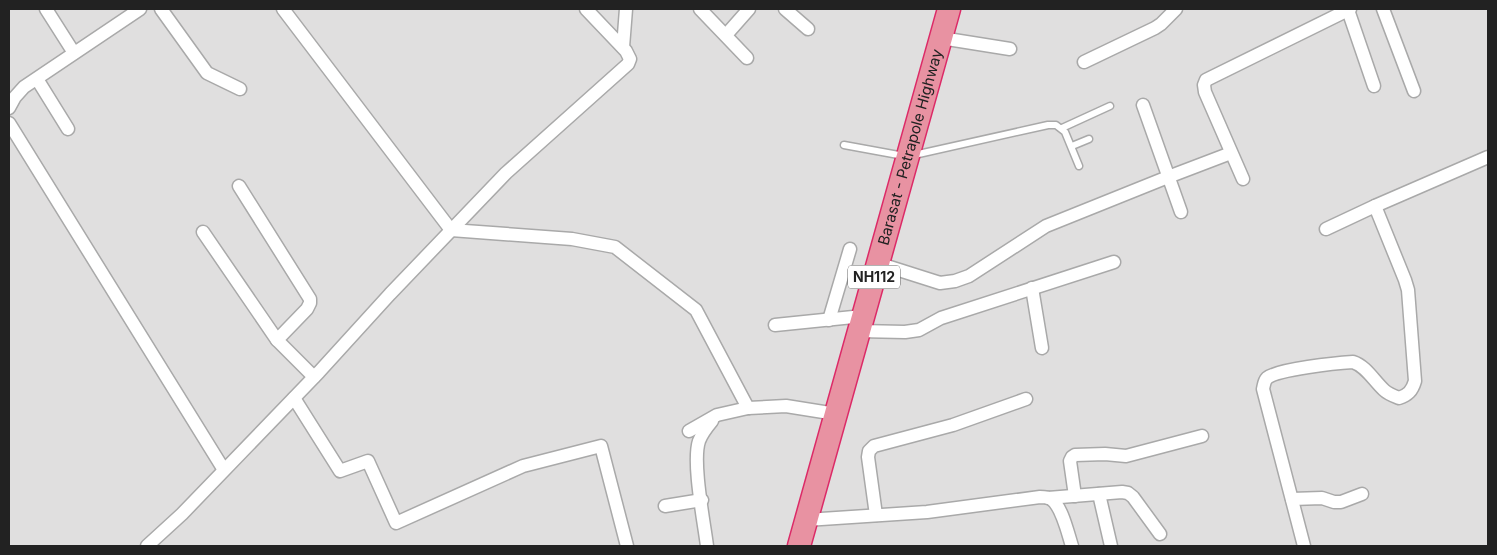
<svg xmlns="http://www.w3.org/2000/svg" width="1497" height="555" font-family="Inter,sans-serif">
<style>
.residential{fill:#e0dfdf}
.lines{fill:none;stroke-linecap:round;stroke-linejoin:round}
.lane-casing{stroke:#a9a9a9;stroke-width:9}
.street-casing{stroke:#a9a9a9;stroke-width:15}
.highway-casing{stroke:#dc2a67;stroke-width:25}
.lane{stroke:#fff;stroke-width:6}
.street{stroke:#fff;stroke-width:12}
.highway{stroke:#e892a2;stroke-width:22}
.labels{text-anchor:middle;stroke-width:4;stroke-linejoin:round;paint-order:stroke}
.shield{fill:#fff;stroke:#646464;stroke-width:1}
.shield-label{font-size:14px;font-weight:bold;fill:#222}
.street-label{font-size:15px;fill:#222;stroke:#fff}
</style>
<rect width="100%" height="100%" fill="#f2efe9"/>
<rect class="residential" x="9" y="9" width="1479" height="537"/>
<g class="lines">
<defs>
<g id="lane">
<polyline points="1062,128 1110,106"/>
<polyline points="844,145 904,156"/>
<polyline points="1072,146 1089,139"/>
<polyline points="914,155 1048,125 1056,125 1065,132 1079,166"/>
</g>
<g id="street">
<polyline points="46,9 74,53"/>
<polyline points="161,9 207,73 240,89"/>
<polyline points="283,9 451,230 572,239 615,247 696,310 748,408"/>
<polyline points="700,9 747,58"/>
<polyline points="785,9 808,29"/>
<polyline points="1383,9 1414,91"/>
<polyline points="1348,10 1374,86"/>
<polyline points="726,35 749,9"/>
<polyline points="941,38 1010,49"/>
<polyline points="623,47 626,9"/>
<polyline points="1084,62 1155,28 1161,24 1176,9"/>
<polyline points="37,79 68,129"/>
<polyline points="1143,105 1181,212"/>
<polyline points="9,108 15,97 24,87 140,9"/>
<polyline points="9,123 224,470"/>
<polyline points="1243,179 1205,92 1204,85 1206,80 1350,9"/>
<polyline points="239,186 310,299 310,303 307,309 277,340 314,377"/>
<polyline points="1326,229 1375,206 1488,157"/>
<polyline points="203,232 277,340"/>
<polyline points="877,263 940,283 955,281 969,276 1046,226 1168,177 1231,153"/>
<polyline points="1032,288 1042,348"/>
<polyline points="829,320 850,249"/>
<polyline points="775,325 863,316"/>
<polyline points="859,331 905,332 919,330 941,318 1114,262"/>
<polyline points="294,398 340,471 368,461 396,523 523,466 601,446 627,546"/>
<polyline points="689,431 717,415 748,408 786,406 836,414"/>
<polyline points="1099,494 1111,546"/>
<polyline points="1075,496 1070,461 1072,457 1075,455 1105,454 1126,456 1202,436"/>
<polyline points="1048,498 1122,492 1128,493 1133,497 1160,534"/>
<polyline points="1292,499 1322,498 1334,502 1341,502 1362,494"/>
<polyline points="665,506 702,500"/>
<polyline points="876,515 868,457 869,451 874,446 953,425 1026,399"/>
<path d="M 806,520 L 927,512 L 1040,497 C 1044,497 1048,497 1051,499 C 1062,506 1068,534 1072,546"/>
<polyline points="147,546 182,514 319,372 390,294 506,173 628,64 630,59 626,51 586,9"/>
<path d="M 707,546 C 704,522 692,462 699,441 C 702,433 707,427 712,421"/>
<path d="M 1304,546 L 1263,389 C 1264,385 1264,381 1267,378 C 1278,369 1337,363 1353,362 C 1366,366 1374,381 1384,390 C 1388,394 1394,396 1399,398 C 1408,395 1412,391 1415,381 L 1408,290 L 1405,280 L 1375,206"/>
</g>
<g id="highway">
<path id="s1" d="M 799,546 L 949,9"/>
</g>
</defs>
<use href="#lane" class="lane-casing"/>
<use href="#street" class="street-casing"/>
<use href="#highway" class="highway-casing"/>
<use href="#lane" class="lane"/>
<use href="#street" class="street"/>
<use href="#highway" class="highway"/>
</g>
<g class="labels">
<rect class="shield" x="848" y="265.5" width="52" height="23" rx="4"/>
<g class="shield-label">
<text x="874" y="282">NH112</text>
</g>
<g class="street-label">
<text dy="5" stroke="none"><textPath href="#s1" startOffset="414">Barasat - Petrapole Highway</textPath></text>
</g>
</g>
<rect width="1497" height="555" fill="none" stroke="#222222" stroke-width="20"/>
</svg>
